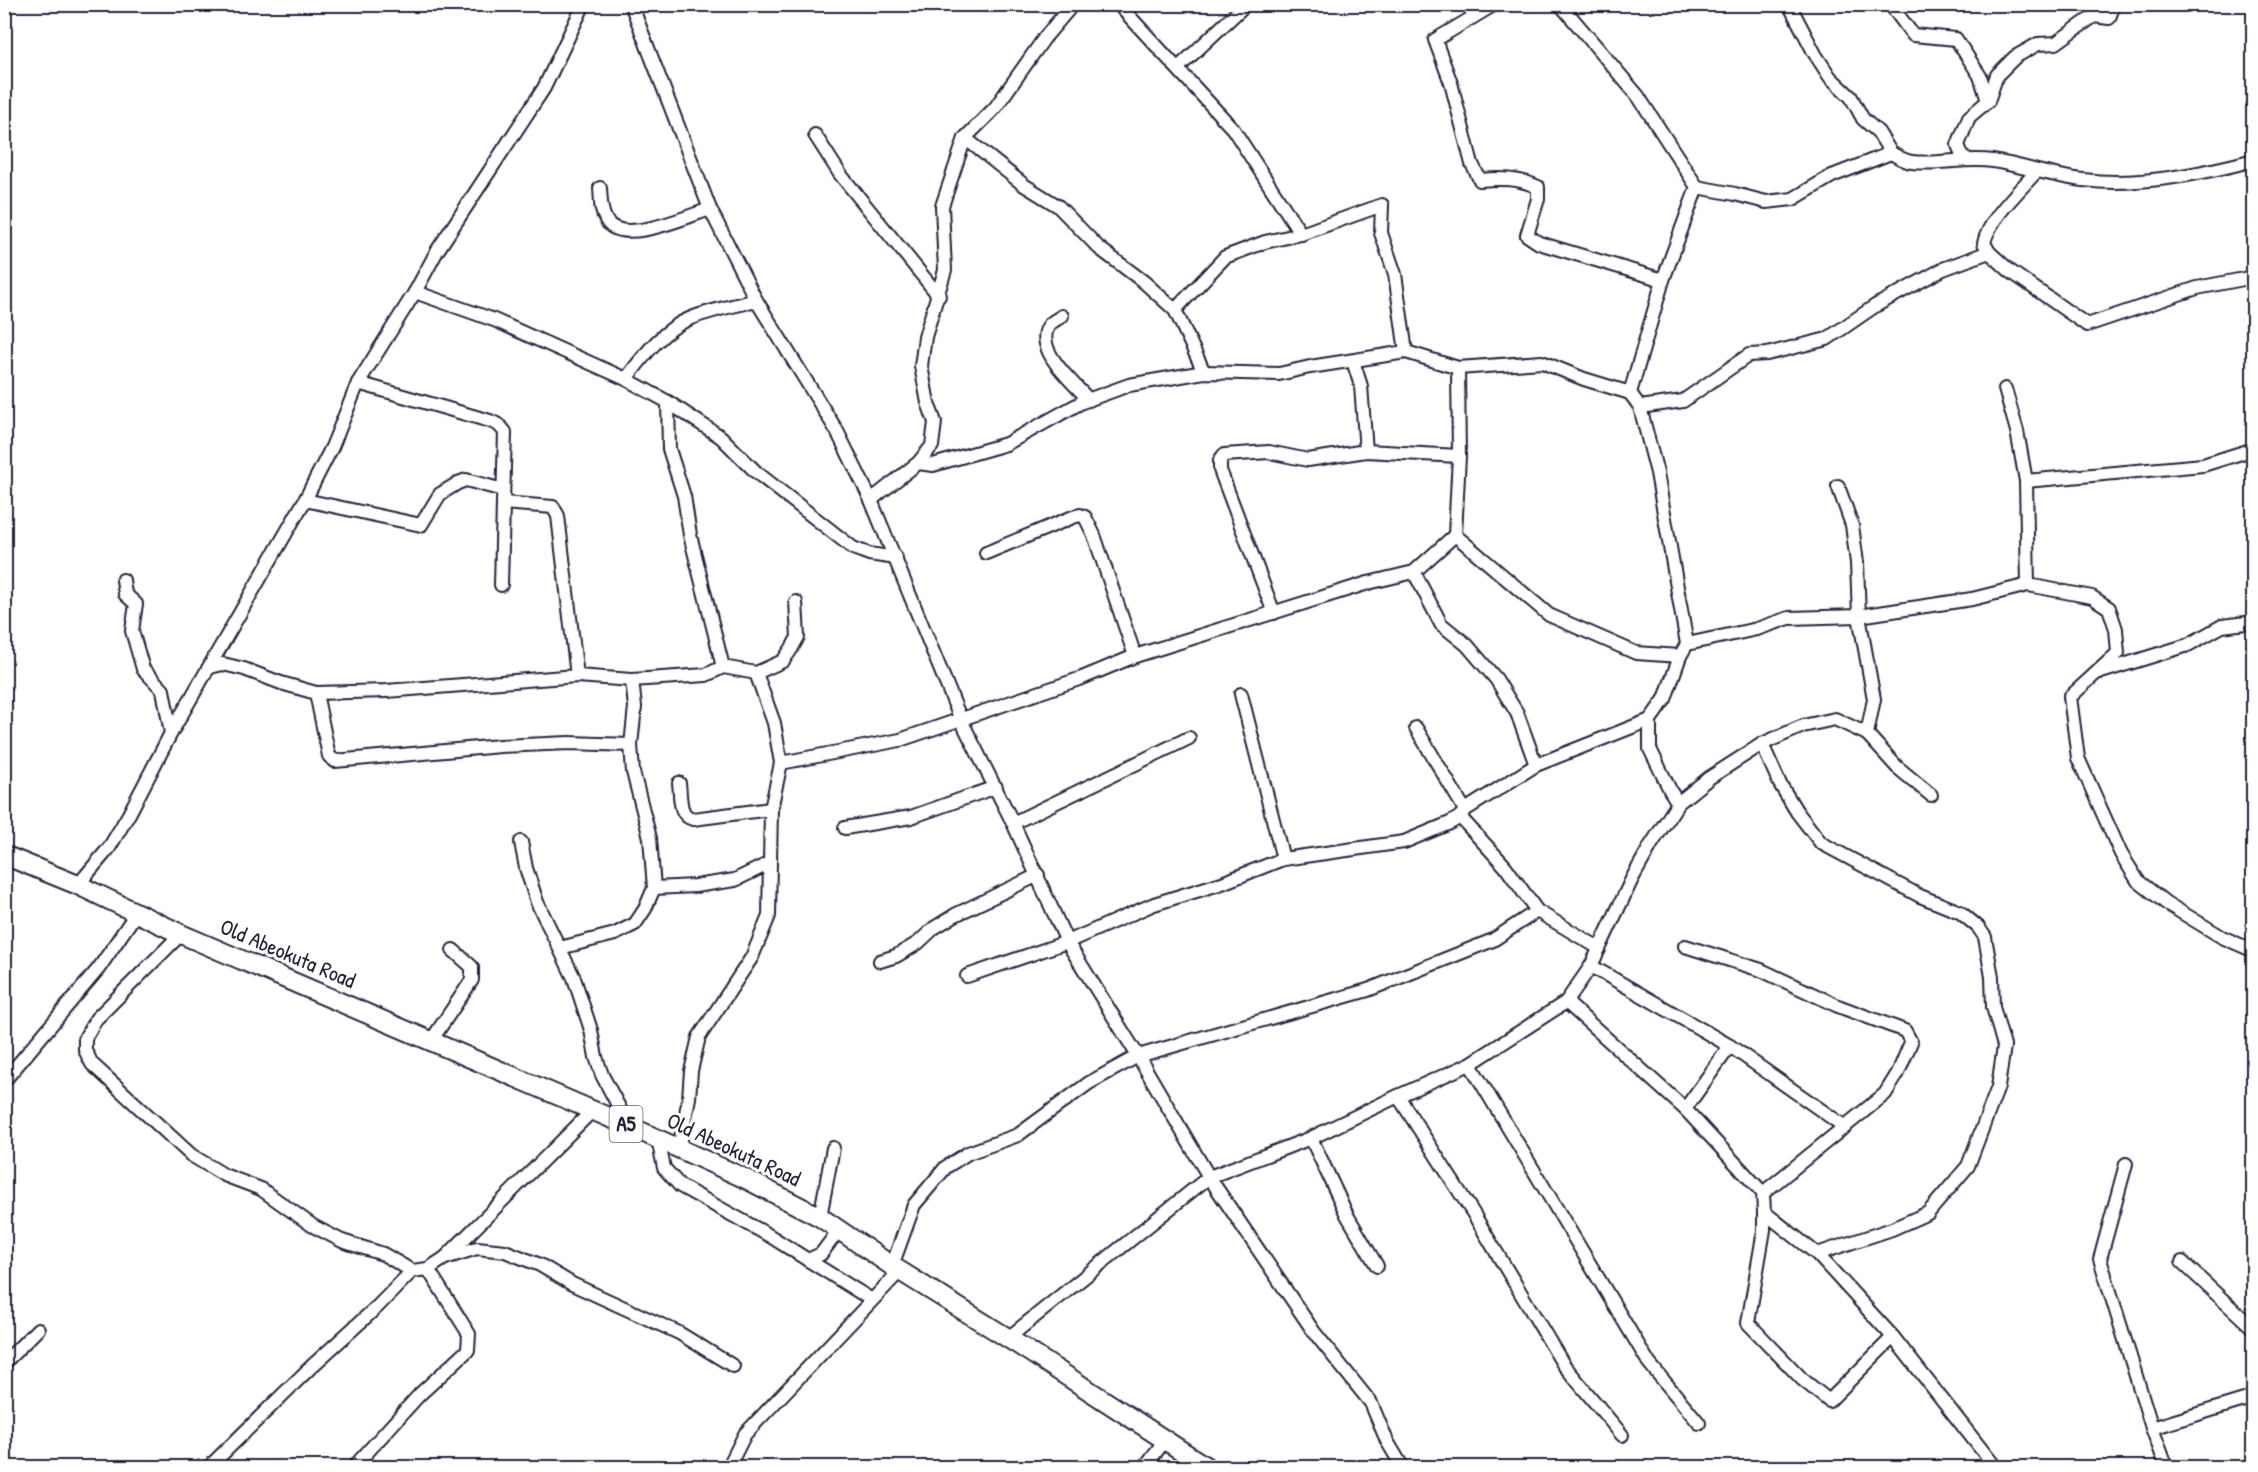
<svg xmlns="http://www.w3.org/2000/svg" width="2258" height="1472" font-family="'Patrick Hand',sans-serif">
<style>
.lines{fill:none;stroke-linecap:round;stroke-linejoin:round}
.minor-casing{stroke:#22223b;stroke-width:16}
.highway-casing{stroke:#22223b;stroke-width:22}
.minor{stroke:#fff;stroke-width:12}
.highway{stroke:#fff;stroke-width:18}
.labels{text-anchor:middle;stroke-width:6;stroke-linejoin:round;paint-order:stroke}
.shield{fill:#fff;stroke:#646476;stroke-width:1.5}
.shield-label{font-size:21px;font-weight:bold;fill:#22223b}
.street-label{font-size:22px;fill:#22223b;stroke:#fff}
</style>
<rect width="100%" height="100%" fill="#fff"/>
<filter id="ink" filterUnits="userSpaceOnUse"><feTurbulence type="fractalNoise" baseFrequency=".0167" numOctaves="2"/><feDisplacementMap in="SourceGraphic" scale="12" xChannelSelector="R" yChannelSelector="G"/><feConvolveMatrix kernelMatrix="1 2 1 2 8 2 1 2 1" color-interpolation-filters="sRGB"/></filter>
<g filter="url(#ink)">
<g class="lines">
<defs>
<g id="minor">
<polyline points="631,4 710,209 756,300 837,431 871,500 961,720 1013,823 1067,942 1138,1056 1209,1177 1314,1332 1371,1403 1387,1441 1403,1468"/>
<polyline points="1118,4 1233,129 1301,234"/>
<path d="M 1495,4 L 1435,40 L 1451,83 L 1472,164 L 1480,180 C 1501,178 1519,178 1538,187 L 1538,199 L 1527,235 L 1539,243 L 1663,280"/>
<path d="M 1560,4 L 1638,96 L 1697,187 L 1735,194 L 1766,202 L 1793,199 L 1832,176 L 1891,153 C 1897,156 1904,161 1912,162 C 1939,165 1966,157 1993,161 C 2023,166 2052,176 2083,180 C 2138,187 2201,174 2254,160"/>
<polyline points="1789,4 1815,54 1830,77 1851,97 1863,119 1878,132 1891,153"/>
<polyline points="1890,4 1913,35 1956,39 1980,76 1988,101"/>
<polyline points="1178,68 1246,4"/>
<polyline points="815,135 840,174 939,296"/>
<polyline points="965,138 1024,185 1058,206 1099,248 1144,282 1175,310 1204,372"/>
<polyline points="1964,160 1958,145 1969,117 1988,101 1997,75 2015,57 2038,44 2056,43 2094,16 2109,18 2114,4"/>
<path d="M 600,188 C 601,198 600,210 606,220 C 620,247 688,216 710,209"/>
<polyline points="1989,252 2010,271 2087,325 2197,288 2254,277"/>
<polyline points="415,292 494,320 626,379 668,402 721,437 756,472 853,548 869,554 896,558"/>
<polyline points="1175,310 1225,257 1265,242 1301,234 1382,205 1381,233 1395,274 1406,352"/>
<path d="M 1062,316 C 1059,318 1053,321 1050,324 C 1031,348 1074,383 1089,400"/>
<polyline points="1353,361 1361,386 1366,451"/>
<path d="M 626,379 C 643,357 662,330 689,319 C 710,310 735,306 756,300"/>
<polyline points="358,383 490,421 499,425 505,432 503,503 553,507 558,516 577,676"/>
<polyline points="2005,389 2017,431 2026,481 2028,585"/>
<polyline points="668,402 669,449 684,496 690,535 723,667"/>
<path d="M 1640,407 L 1683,401 L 1749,355 L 1767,354 L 1827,339 L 1875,306 L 1943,269 L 1989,252 L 1984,243 C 1989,219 2019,191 2036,172"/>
<polyline points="918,463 933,465 1006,444 1082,402 1129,385 1204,372 1279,374 1310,367 1406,352 1458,368 1542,362 1584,379 1630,393"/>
<polyline points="2026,481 2203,465 2254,449"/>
<polyline points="1838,486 1852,525 1857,563 1859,616 1874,699 1867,734 1897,767 1931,795"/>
<polyline points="305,500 421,525 440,494 458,483 466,480 503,490"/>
<polyline points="871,500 918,463 932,446 935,422 928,403 921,366 925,337 945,270 942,206 965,138 995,108 1045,37 1073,4"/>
<polyline points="1455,535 1549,615 1636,653 1680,656"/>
<polyline points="986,553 1073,517 1080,515 1085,517 1094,535 1135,656"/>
<polyline points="1414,572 1441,624 1467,645 1496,679 1517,713 1536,765"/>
<polyline points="123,580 125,594 136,604 132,631 143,669 163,690 171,733"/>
<polyline points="501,585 503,503"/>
<polyline points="1274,613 1220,470 1220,460 1224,455 1269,452 1308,460 1366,451 1459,456"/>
<polyline points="1687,644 1757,629 1789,618 1859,616 1972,599 2028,585 2092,597 2109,608 2116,629 2118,653 2070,697 2078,758 2121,854 2138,881 2166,903 2222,937 2254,951"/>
<polyline points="210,667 223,664 244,669 281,683 316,693 386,691 577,676 632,680 706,675 723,667 756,673 783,661 792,648 798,637 796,602"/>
<polyline points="2101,672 2188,645 2222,626 2254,622"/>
<polyline points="316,693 329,756 335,761 500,746 569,743 631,745"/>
<polyline points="1241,694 1283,859"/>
<polyline points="1650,720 1650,749 1671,792 1678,803"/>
<polyline points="1416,728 1465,810"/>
<polyline points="1762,744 1780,784 1797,812 1821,843 1920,896 1960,912 1978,927 1985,937 1992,977 1993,1007 2004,1046 1998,1087 1968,1166 1928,1213 1892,1229 1817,1254"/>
<polyline points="781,763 900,740 1082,678 1135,656 1368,583 1414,572 1455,535 1459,456 1458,368"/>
<path d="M 679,783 C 681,796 678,816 693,819 L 771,809"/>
<polyline points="1460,817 1505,866 1537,911 1599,948"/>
<polyline points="1013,823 1189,738"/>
<polyline points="845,828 911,817 996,787"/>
<polyline points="521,842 526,868 537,902 574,978 591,1030 596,1057 602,1075 629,1126"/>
<polyline points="78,885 109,848 129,814 171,733 305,500 332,447 358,383 415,292 437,251 544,88 584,4"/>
<polyline points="654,888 695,886 735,880 770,863"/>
<polyline points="181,934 96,1019 85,1038 85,1050 92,1064 191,1155 224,1175 261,1189 313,1226 342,1241 383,1254 412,1271 428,1269 445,1258 477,1248 505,1251 540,1265 572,1284 679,1333 733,1366"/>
<polyline points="1685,946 1761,970 1838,1006 1905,1031 1911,1042 1898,1073 1885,1094 1763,1193"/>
<polyline points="560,948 615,934 635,924 645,909 654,888 650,838 633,772 631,745 635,707 632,680"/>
<polyline points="880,961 896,956 918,943 934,928 955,915 1038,875"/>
<polyline points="1591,966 1730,1046 1845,1127"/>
<polyline points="967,976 1067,942 1154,904 1222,883 1283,859 1404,842 1450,823 1460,817 1465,810 1536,765 1650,720 1665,699 1680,656 1687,644 1657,473 1640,407 1630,393 1663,280 1697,187"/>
<polyline points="1566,1002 1685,1109 1763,1193 1764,1212 1817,1254 1893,1337 1996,1468"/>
<polyline points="431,1041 472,980 472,967 453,950"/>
<polyline points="1470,1064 1649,1363 1699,1423"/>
<polyline points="4,1081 99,968 137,912"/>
<polyline points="1398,1096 1473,1213 1563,1364 1622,1435"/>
<polyline points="1685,1109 1730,1046"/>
<polyline points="1311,1138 1347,1215 1377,1266"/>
<polyline points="658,1139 664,1168 680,1186 770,1236 808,1260 821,1254 839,1230"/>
<polyline points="679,1149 689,1098 691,1071 699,1037 752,957 769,916 771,809 781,763 774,723 756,673"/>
<polyline points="2126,1164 2100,1259 2152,1428 2167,1468"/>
<polyline points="1764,1212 1764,1230 1748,1323 1802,1379 1829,1401 1893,1337"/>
<polyline points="820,1217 833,1148"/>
<polyline points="445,1258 593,1110"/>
<polyline points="808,1260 872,1300"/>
<polyline points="2182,1262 2254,1329"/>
<polyline points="892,1266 914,1205 946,1167 968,1153 1018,1135 1089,1083 1138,1056 1368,990 1493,940 1537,911"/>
<polyline points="1008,1338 1209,1177 1311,1138 1398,1096 1470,1064 1566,1002 1591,966 1632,879 1651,845 1678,803 1709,778 1762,744 1803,726 1835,719 1867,734"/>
<polyline points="4,1363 38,1329"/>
<polyline points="2152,1428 2254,1397"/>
<polyline points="208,1468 312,1366 378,1306 412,1271"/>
<polyline points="353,1468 420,1394 468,1350 469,1334 428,1269"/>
<polyline points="728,1468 745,1434 900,1271"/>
<polyline points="1144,1468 1165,1440"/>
</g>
<polyline id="highway" points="4,855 78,885 181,934 629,1126 744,1178 820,1217 892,1266 1019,1345 1208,1468"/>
</defs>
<use href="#minor" class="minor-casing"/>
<use href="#highway" class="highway-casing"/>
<use href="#minor" class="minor"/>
<use href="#highway" class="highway"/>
</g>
</g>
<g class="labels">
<rect class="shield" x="609.5" y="1106" width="33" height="36" rx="4.5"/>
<g class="shield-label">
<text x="626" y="1131">A5</text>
</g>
<g class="street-label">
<text transform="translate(288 953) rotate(23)" y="8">Old Abeokuta Road</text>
<text transform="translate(734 1149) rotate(25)" y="8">Old Abeokuta Road</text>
</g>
</g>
<rect width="2258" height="1472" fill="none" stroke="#fff" stroke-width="24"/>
<rect x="12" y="12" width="2234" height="1448" fill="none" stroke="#22223b" stroke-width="2" filter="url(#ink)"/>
</svg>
